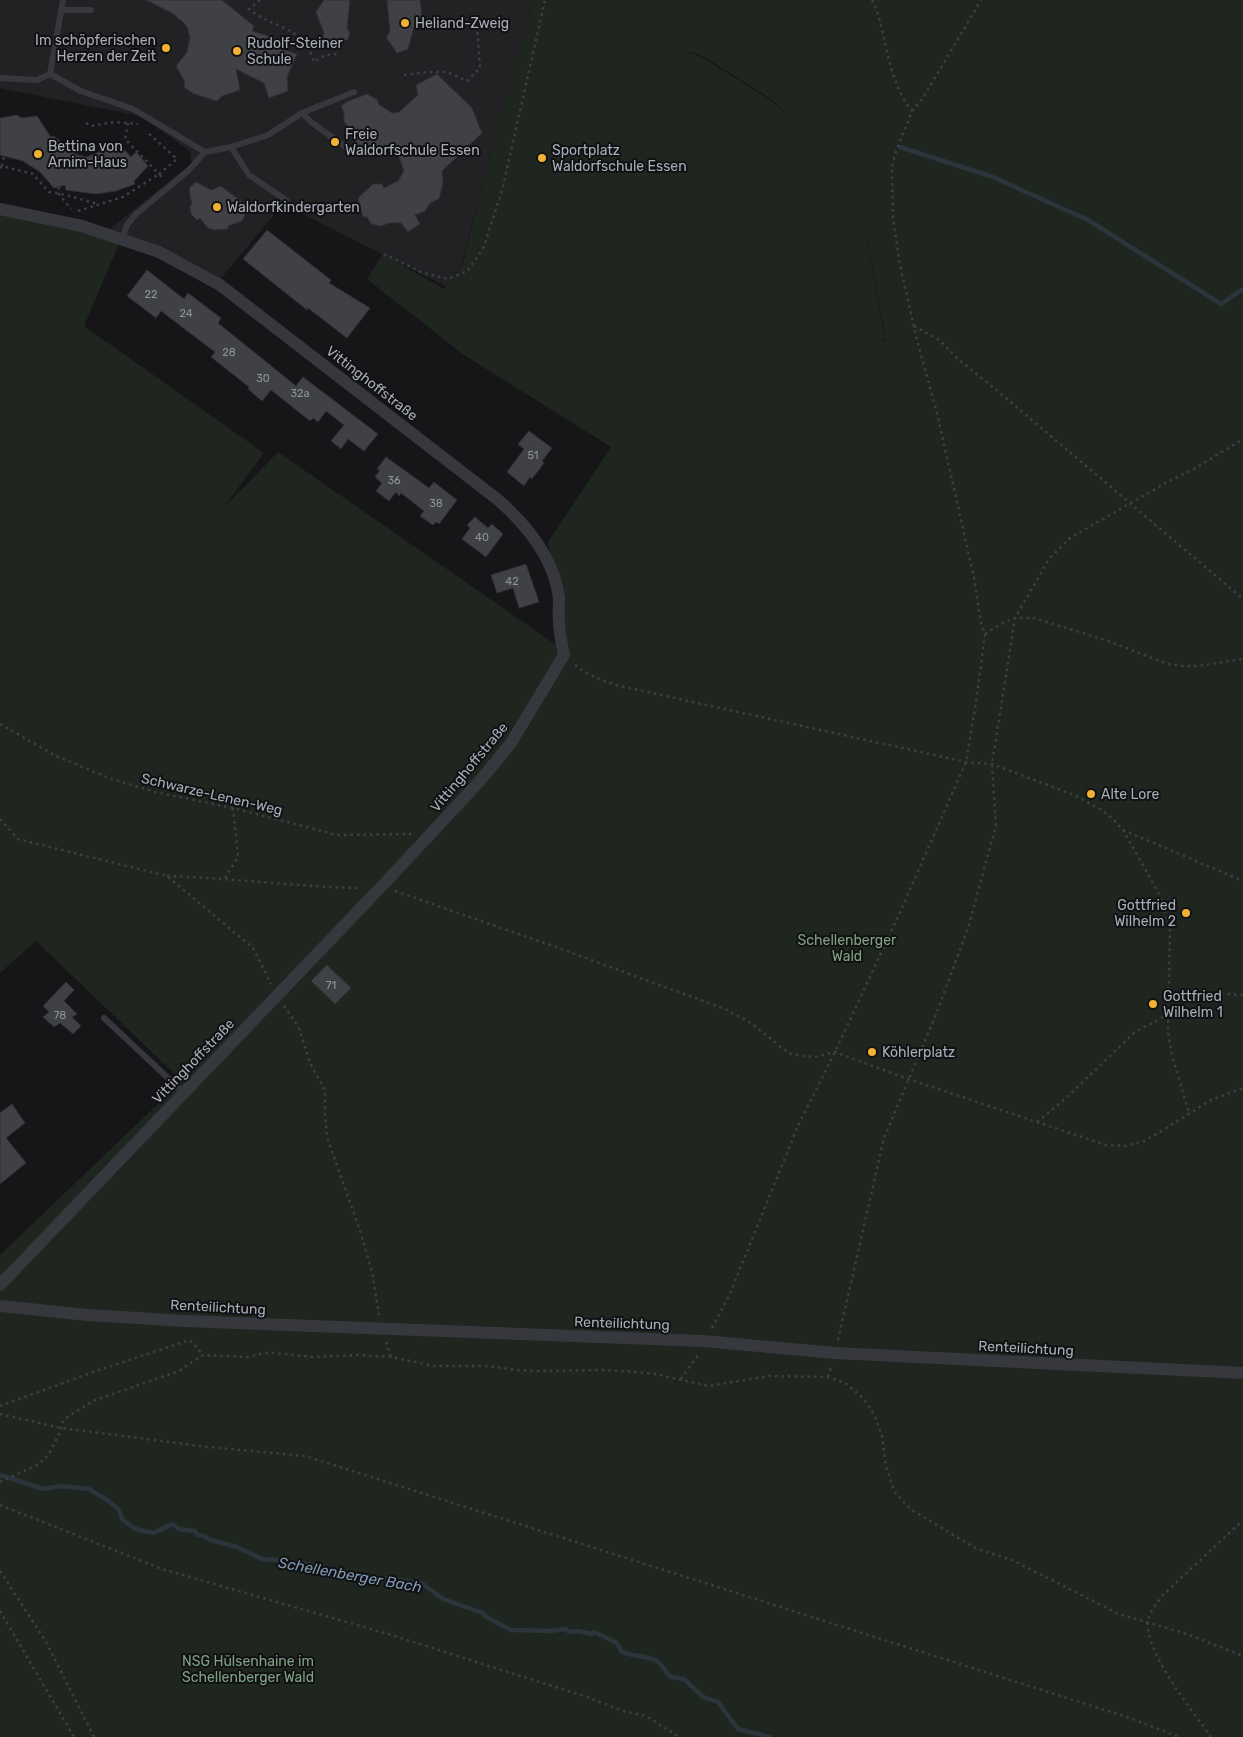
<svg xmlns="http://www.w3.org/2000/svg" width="1243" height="1737" font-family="Rubik,sans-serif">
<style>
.built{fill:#222225}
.green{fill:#1e261f;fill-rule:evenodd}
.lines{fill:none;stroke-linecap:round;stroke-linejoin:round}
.stream{stroke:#2c353c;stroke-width:4.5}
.building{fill:#404145;stroke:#303034}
.path{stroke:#3d3f44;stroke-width:2.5;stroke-dasharray:2.5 4;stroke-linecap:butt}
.lane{stroke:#37383d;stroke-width:6}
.street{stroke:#37383d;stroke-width:12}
.poi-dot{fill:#f2b134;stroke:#111113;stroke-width:2}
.labels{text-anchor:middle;stroke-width:4;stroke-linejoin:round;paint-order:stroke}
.number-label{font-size:11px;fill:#8e929b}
.poi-label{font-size:14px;fill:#a8adb8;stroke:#111113;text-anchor:start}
.street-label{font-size:14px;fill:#a8adb8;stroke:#111113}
.park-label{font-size:14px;fill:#7fa381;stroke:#111113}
.water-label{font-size:15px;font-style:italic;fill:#7f9bb3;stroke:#111113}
</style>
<rect width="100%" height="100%" fill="#161618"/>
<polygon class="built" points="0,0 533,0 496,133 461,267 447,287 283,204 218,282 106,232 192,163 190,151 140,116 0,88"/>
<path class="green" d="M 533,0 L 1243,0 L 1243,1737 L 0,1737 L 0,1255 L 182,1081 L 36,941 L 0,973 L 0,210 L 121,239 L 84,326 L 264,453 L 224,507 L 278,452 L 568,653 L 548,542 L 611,447 L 464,355 L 367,279 L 383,254 L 444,289 L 462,266 L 496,132 ZM 677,47 L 706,58 L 771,99 L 790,119 L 769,99 L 705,59 ZM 861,207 L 886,340 L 875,343 L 885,339 Z"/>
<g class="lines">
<g class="stream">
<polyline points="900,147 993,177 1088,220 1221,304 1243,289"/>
<path d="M 0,1475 L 43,1489 L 62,1486 L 89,1489 L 107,1500 L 119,1510 L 122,1519 L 135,1529 L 154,1533 L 172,1524 L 179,1529 L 195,1531 L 198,1535 L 204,1536 L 210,1540 L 237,1547 L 264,1560 L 270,1559 L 277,1560 L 279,1562 C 293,1559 324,1568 339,1571 L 342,1570 L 352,1576 L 394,1579 L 423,1584 L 443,1599 L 483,1613 L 486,1617 L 511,1630 L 551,1631 L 566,1629 L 569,1632 L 578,1631 L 592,1634 L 594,1632 L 617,1643 L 621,1651 C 631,1657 646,1655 657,1661 C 663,1665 666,1673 671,1677 L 684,1679 L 703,1697 L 718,1702 L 738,1729 L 770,1737"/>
</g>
</g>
<g class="building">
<polygon points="146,0 222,0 254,26 252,31 281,40 281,49 297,54 287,77 288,91 269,98 264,83 236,69 240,90 222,96 217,101 194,94 184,87 185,82 176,66 187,52 190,37 187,27 183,22 172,13"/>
<polygon points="324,0 350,0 347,28 350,33 348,39 336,47 327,46 322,42 324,33 316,12"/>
<polygon points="387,0 420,0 422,17 414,27 408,49 397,53 386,37 390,32"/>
<polygon points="437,74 472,108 482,133 442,171 443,183 439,199 430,203 425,211 415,215 420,224 408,232 401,223 389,223 381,226 371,224 367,217 363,217 358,198 373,184 382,184 384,188 398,181 404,171 399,157 394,151 385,147 357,145 352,131 344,122 344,112 341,106 346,102 367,94 378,100 378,104 392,113 399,112 418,95 416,85"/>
<polygon points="17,115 21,118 37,116 50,136 55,137 77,155 87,157 106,149 106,151 120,145 131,157 136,152 148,166 134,181 135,184 116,191 96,194 66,190 65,185 54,188 40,172 23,161 0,155 0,118"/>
<polygon points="196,182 211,190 221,186 242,202 245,215 242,221 228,226 228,229 214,230 208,228 200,218 197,220 191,214 190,206 192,204 189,191 190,187"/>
<polygon points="267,230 331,280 329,283 370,308 347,338 308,308 307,310 243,259"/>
<polygon points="147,270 184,299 188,293 221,318 218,323 296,386 303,377 378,434 364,451 348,439 341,449 331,441 344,425 326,411 318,422 313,418 310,421 271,390 262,401 248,389 249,387 211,357 215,352 161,311 156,318 127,296"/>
<polygon points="529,431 552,448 542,461 544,463 532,479 530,477 524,486 507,472 524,449 518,444"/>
<polygon points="386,457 429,488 434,482 457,500 439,524 436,522 433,525 420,516 424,511 401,493 399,496 396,492 389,501 376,491 382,483 375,477 380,470 377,469"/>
<polygon points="475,517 488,528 492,524 503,534 486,557 462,539 470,528 467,525"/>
<polygon points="526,564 539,602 519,608 513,588 497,593 491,575"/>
<polygon points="327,965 351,988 335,1004 311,981"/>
<polygon points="66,982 74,990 64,1001 77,1014 72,1017 81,1026 73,1034 60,1023 54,1027 43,1017 49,1012 43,1006"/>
<polygon points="12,1104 25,1123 6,1138 26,1163 0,1184 0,1113"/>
</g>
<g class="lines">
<g class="path">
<path d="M 260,0 L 249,9 C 266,24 292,26 306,44 C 310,48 312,56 314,62 L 325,55 L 338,54"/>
<path d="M 872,0 C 878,11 880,22 883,34 C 889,60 894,89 912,111"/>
<polyline points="404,75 428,72 447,72 467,81 480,68 477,26"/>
<polyline points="86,123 91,126 115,122 138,124"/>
<polyline points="128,123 125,139 159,174 177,159 146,131"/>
<polyline points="2,166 4,155"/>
<polyline points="0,168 2,166 33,174 49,192 58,193 98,204"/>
<polyline points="59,187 58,193 71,209"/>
<polyline points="78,211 123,197 159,174 164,179"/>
<polyline points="384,254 421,272 448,279 467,271 483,249 502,191 545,0"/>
<polyline points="914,326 939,340 958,359 1000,393 1243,599"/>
<polyline points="985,634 1001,624 1015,618 1034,618 1108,641 1168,664 1183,666 1197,666 1243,659"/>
<path d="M 575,665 C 589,676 603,681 620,686 L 966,762 L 992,764 L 1074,795 L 1100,809 L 1112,818 L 1123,830 L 1159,894 L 1170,928 L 1168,1032 L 1172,1055 L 1189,1113"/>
<polyline points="0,724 54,755 109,778 155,792 233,808 337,835 413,834"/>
<polyline points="0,819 18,839 167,876 253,948 271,984"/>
<polyline points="1123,830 1243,881"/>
<path d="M 167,876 C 232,878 297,887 362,888"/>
<polyline points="225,878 238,857 233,808"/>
<polyline points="395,891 553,946 725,1009 751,1023 782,1048 791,1054 815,1057 835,1052 908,1079 1106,1145 1126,1146 1144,1141 1163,1130 1211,1100 1243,1088"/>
<polyline points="1169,995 1210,993 1243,995"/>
<polyline points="284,1006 299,1028 310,1063 325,1090 325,1114 327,1137 360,1231 372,1272 379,1315"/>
<polyline points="1037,1122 1065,1099 1135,1032 1167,1015"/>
<polyline points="712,1328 729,1296 798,1126 835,1052 901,910 966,762 976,702 985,634 981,623 974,578 937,413 917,340 900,265 893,219 892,167 895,154 912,111 923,98 981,0"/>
<polyline points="838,1340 884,1138 935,1017 968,928 989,851 996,826 992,764 1015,618 1049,559 1070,538 1169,481 1194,469 1243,439"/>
<polyline points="386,1342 391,1357"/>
<polyline points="828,1377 832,1364"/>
<polyline points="681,1379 698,1355"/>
<polyline points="0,1406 96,1371 190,1340 203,1355"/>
<polyline points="0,1414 61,1428 208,1447 305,1456 1130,1718 1179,1737"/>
<polyline points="0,1482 39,1464 49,1454 60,1432 63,1421 70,1415 93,1401 179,1371 203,1355 248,1357 263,1353 274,1353 313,1357 358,1355 391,1357 434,1366 489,1366 516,1370 537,1371 601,1370 624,1371 655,1374 709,1386 769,1376 828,1377 845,1383 863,1398 875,1416 882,1436 886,1466 894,1491 910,1509 977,1549 1012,1560 1119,1614 1187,1634 1243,1656"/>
<polyline points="0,1505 162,1569 388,1634 587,1697 623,1711 646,1716 679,1737"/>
<polyline points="0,1571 45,1640 94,1737"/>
<polyline points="0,1611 74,1737"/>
<path d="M 1211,1737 C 1193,1711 1146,1655 1148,1622 C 1149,1612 1157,1603 1163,1595 L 1243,1520"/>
</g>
<g class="lane">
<polyline points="61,10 91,10"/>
<polyline points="50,74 63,0"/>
<polyline points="0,78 37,80 50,74 81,91 133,109 205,152 231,147 268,135 302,113 354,92"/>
<polyline points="302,113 311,122 350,150"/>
<polyline points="231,147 249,175 286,200"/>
<polyline points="122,239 127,225 136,214 188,171 205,152"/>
<polyline points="104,1018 183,1092"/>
</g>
<g class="street">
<path d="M 0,209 L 82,226 L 159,252 L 220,285 L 497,499 C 527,525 554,557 559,598 C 559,606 558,613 559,621 C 559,633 562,644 564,655 L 511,743 L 479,782 L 380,888 L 0,1285"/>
<polyline points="0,1306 88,1315 186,1321 703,1341 835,1353 1243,1373"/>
</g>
</g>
<g class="poi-dot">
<circle cx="405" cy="23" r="5"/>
<circle cx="166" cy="48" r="5"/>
<circle cx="237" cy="51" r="5"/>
<circle cx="335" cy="142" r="5"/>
<circle cx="38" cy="154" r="5"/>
<circle cx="542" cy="158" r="5"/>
<circle cx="217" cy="207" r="5"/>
<circle cx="1091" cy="794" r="5"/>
<circle cx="1186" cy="913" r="5"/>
<circle cx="1153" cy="1004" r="5"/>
<circle cx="872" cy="1052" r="5"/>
</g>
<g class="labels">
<g class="number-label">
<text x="151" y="298">22</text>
<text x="186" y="317">24</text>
<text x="229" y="356">28</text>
<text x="263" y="382">30</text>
<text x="300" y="397">32a</text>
<text x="533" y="459">51</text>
<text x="394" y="484">36</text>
<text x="436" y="507">38</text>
<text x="482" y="541">40</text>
<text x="512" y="585">42</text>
<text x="331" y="989">71</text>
<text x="60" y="1019">78</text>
</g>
<g class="poi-label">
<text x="415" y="28">Heliand-Zweig</text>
<text x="156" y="45" text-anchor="end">Im schöpferischen<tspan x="156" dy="16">Herzen der Zeit</tspan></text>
<text x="247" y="48">Rudolf-Steiner<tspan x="247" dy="16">Schule</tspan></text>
<text x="345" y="139">Freie<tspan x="345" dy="16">Waldorfschule Essen</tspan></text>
<text x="48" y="151">Bettina von<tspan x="48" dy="16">Arnim-Haus</tspan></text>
<text x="552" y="155">Sportplatz<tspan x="552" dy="16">Waldorfschule Essen</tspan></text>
<text x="227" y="212">Waldorfkindergarten</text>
<text x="1101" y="799">Alte Lore</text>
<text x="1176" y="910" text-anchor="end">Gottfried<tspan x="1176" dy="16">Wilhelm 2</tspan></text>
<text x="1163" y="1001">Gottfried<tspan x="1163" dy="16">Wilhelm 1</tspan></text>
<text x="882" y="1057">Köhlerplatz</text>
</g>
<g class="street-label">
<text transform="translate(372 383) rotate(38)" y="5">Vittinghoffstraße</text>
<text transform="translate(469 767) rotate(-50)" y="5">Vittinghoffstraße</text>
<text transform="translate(212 794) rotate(13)" y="5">Schwarze-Lenen-Weg</text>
<text transform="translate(193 1061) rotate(-46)" y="5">Vittinghoffstraße</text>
<text transform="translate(218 1307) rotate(3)" y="5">Renteilichtung</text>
<text transform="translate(622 1323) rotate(2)" y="5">Renteilichtung</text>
<text transform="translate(1026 1348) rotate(3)" y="5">Renteilichtung</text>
</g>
<g class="park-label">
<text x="847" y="945">Schellenberger<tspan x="847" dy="16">Wald</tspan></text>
<text x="248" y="1666">NSG Hülsenhaine im<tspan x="248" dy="16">Schellenberger Wald</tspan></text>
</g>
<g class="water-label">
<text transform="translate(350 1575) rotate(10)" y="5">Schellenberger Bach</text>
</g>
</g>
</svg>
